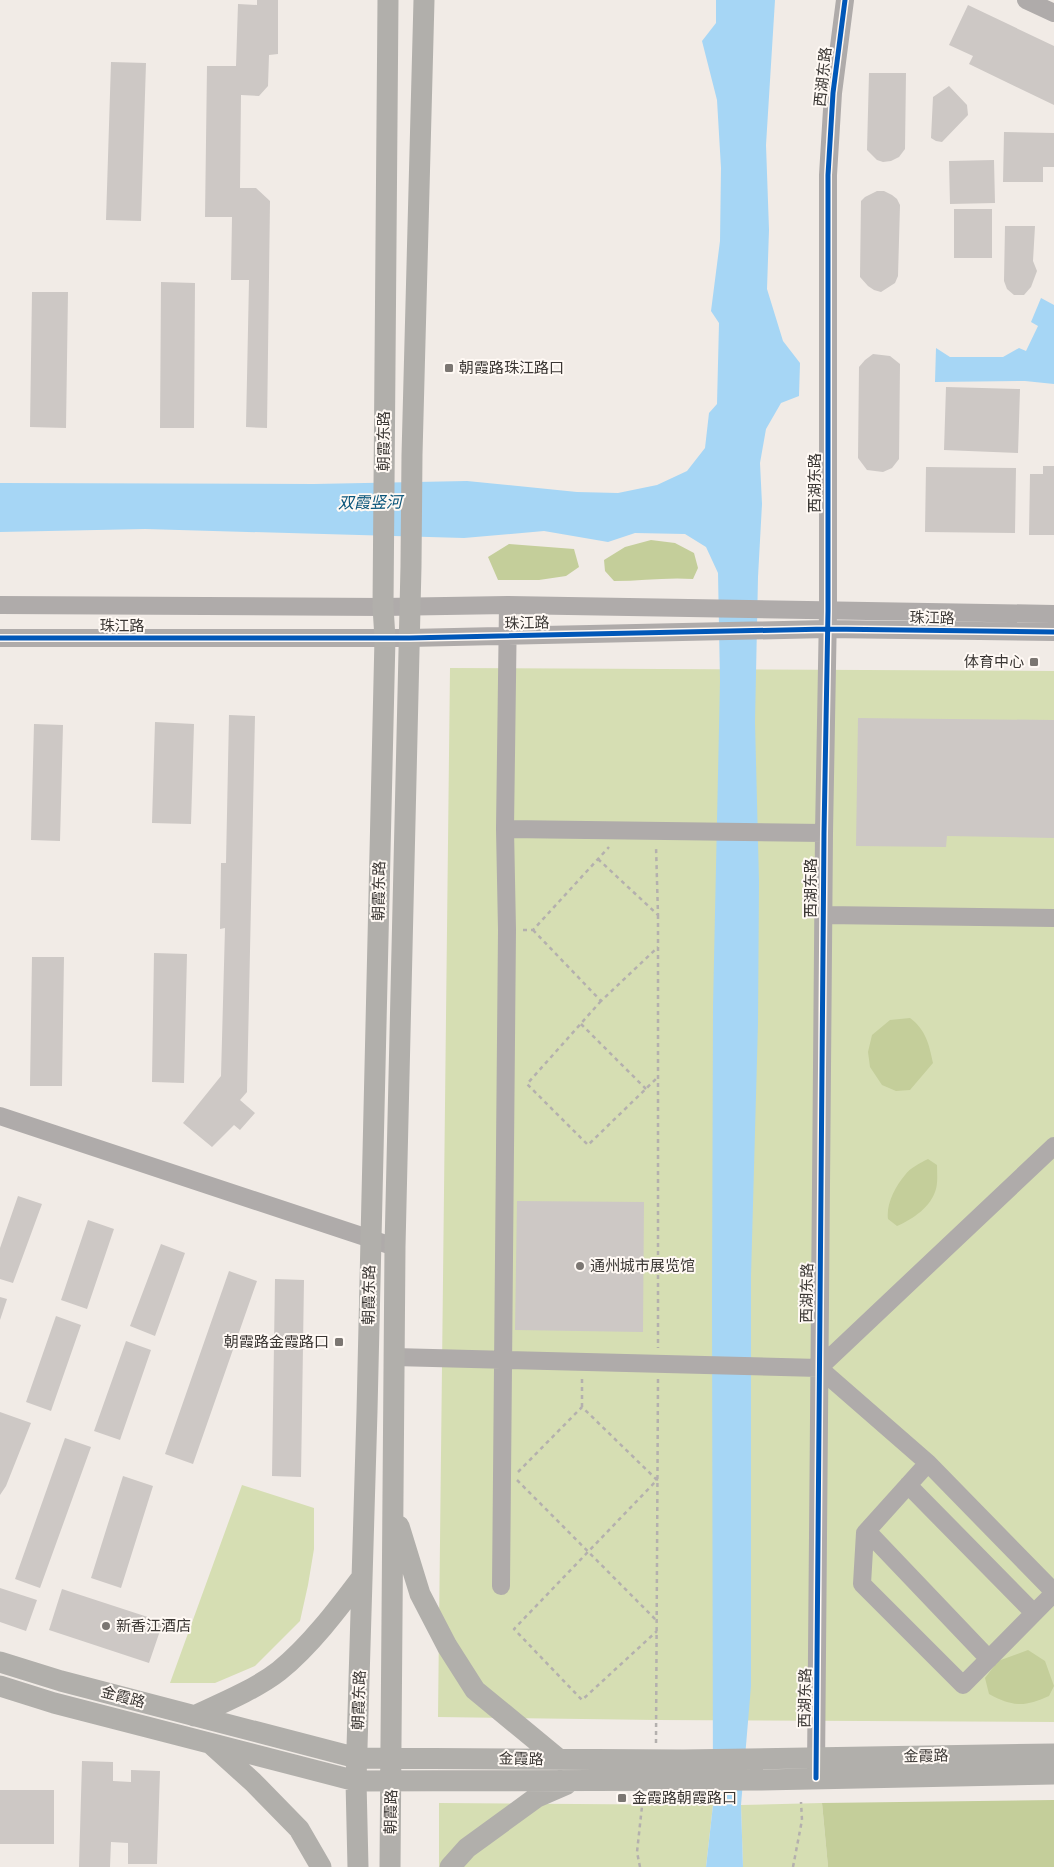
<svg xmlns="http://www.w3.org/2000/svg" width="1054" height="1867" font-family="'DejaVu Sans','Noto Sans SC',sans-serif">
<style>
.green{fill:#d6deb3}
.forest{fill:#c4ce9a}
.water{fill:#a6d6f5}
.building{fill:#cdc8c5}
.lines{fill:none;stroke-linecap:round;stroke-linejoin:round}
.path{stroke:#b4b0ae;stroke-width:2.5;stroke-dasharray:4 4;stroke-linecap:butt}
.minor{stroke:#afabaa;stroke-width:18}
.major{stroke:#b1afab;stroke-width:21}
.cycleway-casing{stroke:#fff9f4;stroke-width:8}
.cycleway{stroke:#0057b8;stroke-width:5}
.poi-dot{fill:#7b7672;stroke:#fff9f4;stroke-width:2}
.labels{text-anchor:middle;stroke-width:4;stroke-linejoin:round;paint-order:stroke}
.street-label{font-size:15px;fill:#3b3734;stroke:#fff9f4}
.poi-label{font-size:15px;fill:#3b3734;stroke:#fff9f4;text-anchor:start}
.water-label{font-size:16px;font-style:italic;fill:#0a557a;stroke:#fff9f4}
</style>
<rect width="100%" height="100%" fill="#f1ebe6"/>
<!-- green -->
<path class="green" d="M450,668l604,3v1051l-397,-2 -219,-3z
M242,1485l72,23v41l-6,36 -8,36 -45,45 -40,17h-45z
M439,1803l274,2 -7,62h-267z
M822,1803l6,64h-85l-2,-62z"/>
<!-- forest -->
<path class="forest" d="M651,540l24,3 19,10 4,15 -5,11c-27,-2 -52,2 -79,2l-9,-10 -1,-11 21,-13z
M509,544l65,5 5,18 -13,9 -27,4h-41l-10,-23z
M910,1018c16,12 19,26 23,45l-23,27 -14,1 -14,-6 -12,-18 -2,-15 4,-17 18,-15z
M928,1159l9,6c0,8 1,16 -1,24 -5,18 -23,30 -39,37l-9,-7c-2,-15 7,-32 17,-44 5,-7 15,-12 23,-16z
M1028,1650l17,11 9,25 -5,10c-24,11 -36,11 -60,-2l-4,-16 13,-17z
M1054,1800v67h-226l-6,-64z"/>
<!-- water -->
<path class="water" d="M716,0h59l-9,145 3,85 -2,59 16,52 17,22 -1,33 -18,7 -15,26 -6,34 2,41 -4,73 -3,145 4,159 -1,142 -7,253v410l-10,119 2,62h-37l7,-62 -1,-503 1,-296 7,-325 -2,-108 -12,-26 -21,-13 -50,-1 -27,9 -64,-11 -80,7 -319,-9 -145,3v-49l314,1 153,-3 110,11 41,1 39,-8 30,-14 18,-23 4,-35 8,-9 2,-81 -8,-12 9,-70 1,-73 -4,-68 -15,-59 14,-18z
M1041,298l13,7v79l-29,-3 -90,1 1,-34 14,9h53l16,-9 7,3 12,-25 -7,-4z"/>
<!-- building -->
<path class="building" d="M257,0h21v54l-9,1 -1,31 -9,10 -18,-1 -1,93h16l14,13 -3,227 -21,-1 3,-147h-18l1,-63h-27l2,-151h29l2,-62 19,1z
M968,5l86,41v59l-85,-41 4,-8 -24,-11z
M111,62l35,1 -5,158 -35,-1z
M869,73h37l-1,76 -6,8 -8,4 -8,1 -6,-2 -10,-10z
M949,86l18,19 1,10 -26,27 -6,-1 -5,-3 2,-41z
M1004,132l50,1v34h-11v15h-40z
M994,160l1,43 -45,1 -1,-43z
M877,191h7l8,4 5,4 3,6 -2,71 -3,7 -14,9 -7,-2 -6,-4 -8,-9 1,-76 4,-4z
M954,209h38v49h-38z
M1005,226h30l-2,35 4,10 -6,16 -7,8h-10l-7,-6 -3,-8z
M161,282l34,1 -1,145h-34z
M32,292h36l-2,136 -36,-1z
M873,354l17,2 10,8 -1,95 -7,9 -9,4 -16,-2 -9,-12 1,-91 6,-7z
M946,387l74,2 -2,64 -74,-3z
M1043,466h11v69h-25l1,-61h13z
M926,467l90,1 -1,65 -90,-1z
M229,715l26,1 -8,376 -7,8 15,13 -15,17 -6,-5 -22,22 -29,-24 38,-47 4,-148 -5,1 1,-66h5z
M858,718l196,2v118l-107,-2 -1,11 -90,-1z
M155,722l39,2 -3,100 -39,-1z
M34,724l29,1 -3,116 -29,-1z
M154,953l33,1 -3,129 -32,-1z
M32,957h32l-2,129h-32z
M18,1196l24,8 -29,79 -13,-4v-31z
M517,1201l127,1 -1,130 -128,-2z
M88,1220l26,9 -27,80 -26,-9z
M161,1244l24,9 -30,83 -25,-10z
M229,1271l28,10 -64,183 -28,-10z
M275,1279l29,1 -3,197 -29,-1z
M0,1297l7,2 -7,21z
M56,1316l25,9 -30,86 -25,-9z
M126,1341l25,9 -31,90 -26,-9z
M0,1412l31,11 -25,63 -6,9z
M65,1438l26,9 -51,141 -25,-9z
M123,1476l30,10 -32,102 -30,-10z
M0,1588l37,12 -11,31 -26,-9z
M62,1589l101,33 -14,41 -100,-33z
M82,1761l31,1v19l18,1v-12l29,1 -3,93h-29v-21l-17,-1 -1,25h-31z
M0,1790h54v54h-54z"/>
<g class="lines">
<!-- path -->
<path class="path" d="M598,859l60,56 -2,-69
M658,915v433
M523,930h10l76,-83
M533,930l68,71 57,-54
M601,1001l-74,83 61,61 70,-68
M581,1024l65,65
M582,1407v-31
M518,1472l64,-65 75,73 -143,149 68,71 75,-69
M517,1480l140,141
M656,1743l2,-364
M640,1867l-3,-15 6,-55
M793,1867l9,-47 -1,-18"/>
<!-- minor -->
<path class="minor" d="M1026,0l28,13
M0,605l383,2 125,-2 546,9
M0,638h409l418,-9 227,3
M505,829l319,4
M824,915l230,3
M0,1116l395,131
M1054,1146l-235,222 109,95 126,129
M394,1357l425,11
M928,1463l-63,70 -3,51 101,101 91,-92
M908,1485l126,128
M867,1531l122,128
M501,1586l6,-656 -2,-101 3,-224
M816,1770l8,-937 4,-222v-436l5,-82 12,-93"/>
<!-- major -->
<path class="major" d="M399,1526l21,68 27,52 28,44 85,70
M0,1662l61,19 296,77 326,2 371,-6
M0,1686l54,17 302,78 406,-1 292,-6
M194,1716c26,-12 62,-27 85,-45 31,-25 59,-62 83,-94
M212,1745l41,37 46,47 22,38
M358,1867l-2,-86 11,-370 18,-773 -2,-31 5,-607
M390,1867l5,-620 16,-681 1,-111 12,-455
M450,1867l17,-19 70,-51 30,-13"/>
<!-- cycleway casing -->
<g class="cycleway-casing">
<path id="cycleway" d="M0,638h409l418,-9 227,3
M816,1778l8,-945 4,-222v-436l5,-82 12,-93"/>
</g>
<!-- cycleway -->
<use href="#cycleway" class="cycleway"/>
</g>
<!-- markers -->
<g class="poi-dot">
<rect x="444" y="363" width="10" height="10" rx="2.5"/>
<rect x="1029" y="657" width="10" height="10" rx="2.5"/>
<circle cx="580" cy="1266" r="5"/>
<rect x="334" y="1337" width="10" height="10" rx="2.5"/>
<circle cx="106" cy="1626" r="5"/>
<rect x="617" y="1793" width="10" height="10" rx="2.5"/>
</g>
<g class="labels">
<!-- street labels -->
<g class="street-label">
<text transform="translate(823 77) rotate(-84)" y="5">西湖东路</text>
<text transform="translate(384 441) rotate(-90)" y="5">朝霞东路</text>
<text transform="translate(815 483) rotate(-90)" y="5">西湖东路</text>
<text transform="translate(932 618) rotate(1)" y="5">珠江路</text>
<text transform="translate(527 623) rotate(-1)" y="5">珠江路</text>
<text x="122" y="631">珠江路</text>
<text transform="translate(811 888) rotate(-90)" y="5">西湖东路</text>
<text transform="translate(379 891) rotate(-89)" y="5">朝霞东路</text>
<text transform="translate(807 1293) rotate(-89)" y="5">西湖东路</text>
<text transform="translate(369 1295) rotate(-89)" y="5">朝霞东路</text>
<text transform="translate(123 1697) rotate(15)" y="5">金霞路</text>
<text transform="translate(805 1698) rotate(-89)" y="5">西湖东路</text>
<text transform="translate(359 1700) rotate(-88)" y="5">朝霞东路</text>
<text transform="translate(926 1756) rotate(-1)" y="5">金霞路</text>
<text transform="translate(521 1759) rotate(1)" y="5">金霞路</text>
<text transform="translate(391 1812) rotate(-89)" y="5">朝霞路</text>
</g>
<!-- poi labels -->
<g class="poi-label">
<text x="459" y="373">朝霞路珠江路口</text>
<text x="1024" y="667" text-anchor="end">体育中心</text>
<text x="590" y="1271">通州城市展览馆</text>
<text x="329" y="1347" text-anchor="end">朝霞路金霞路口</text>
<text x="116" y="1631">新香江酒店</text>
<text x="632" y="1803">金霞路朝霞路口</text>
</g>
<!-- water labels -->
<g class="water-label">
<text transform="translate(370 502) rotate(-1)" y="6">双霞竖河</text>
</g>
</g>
</svg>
